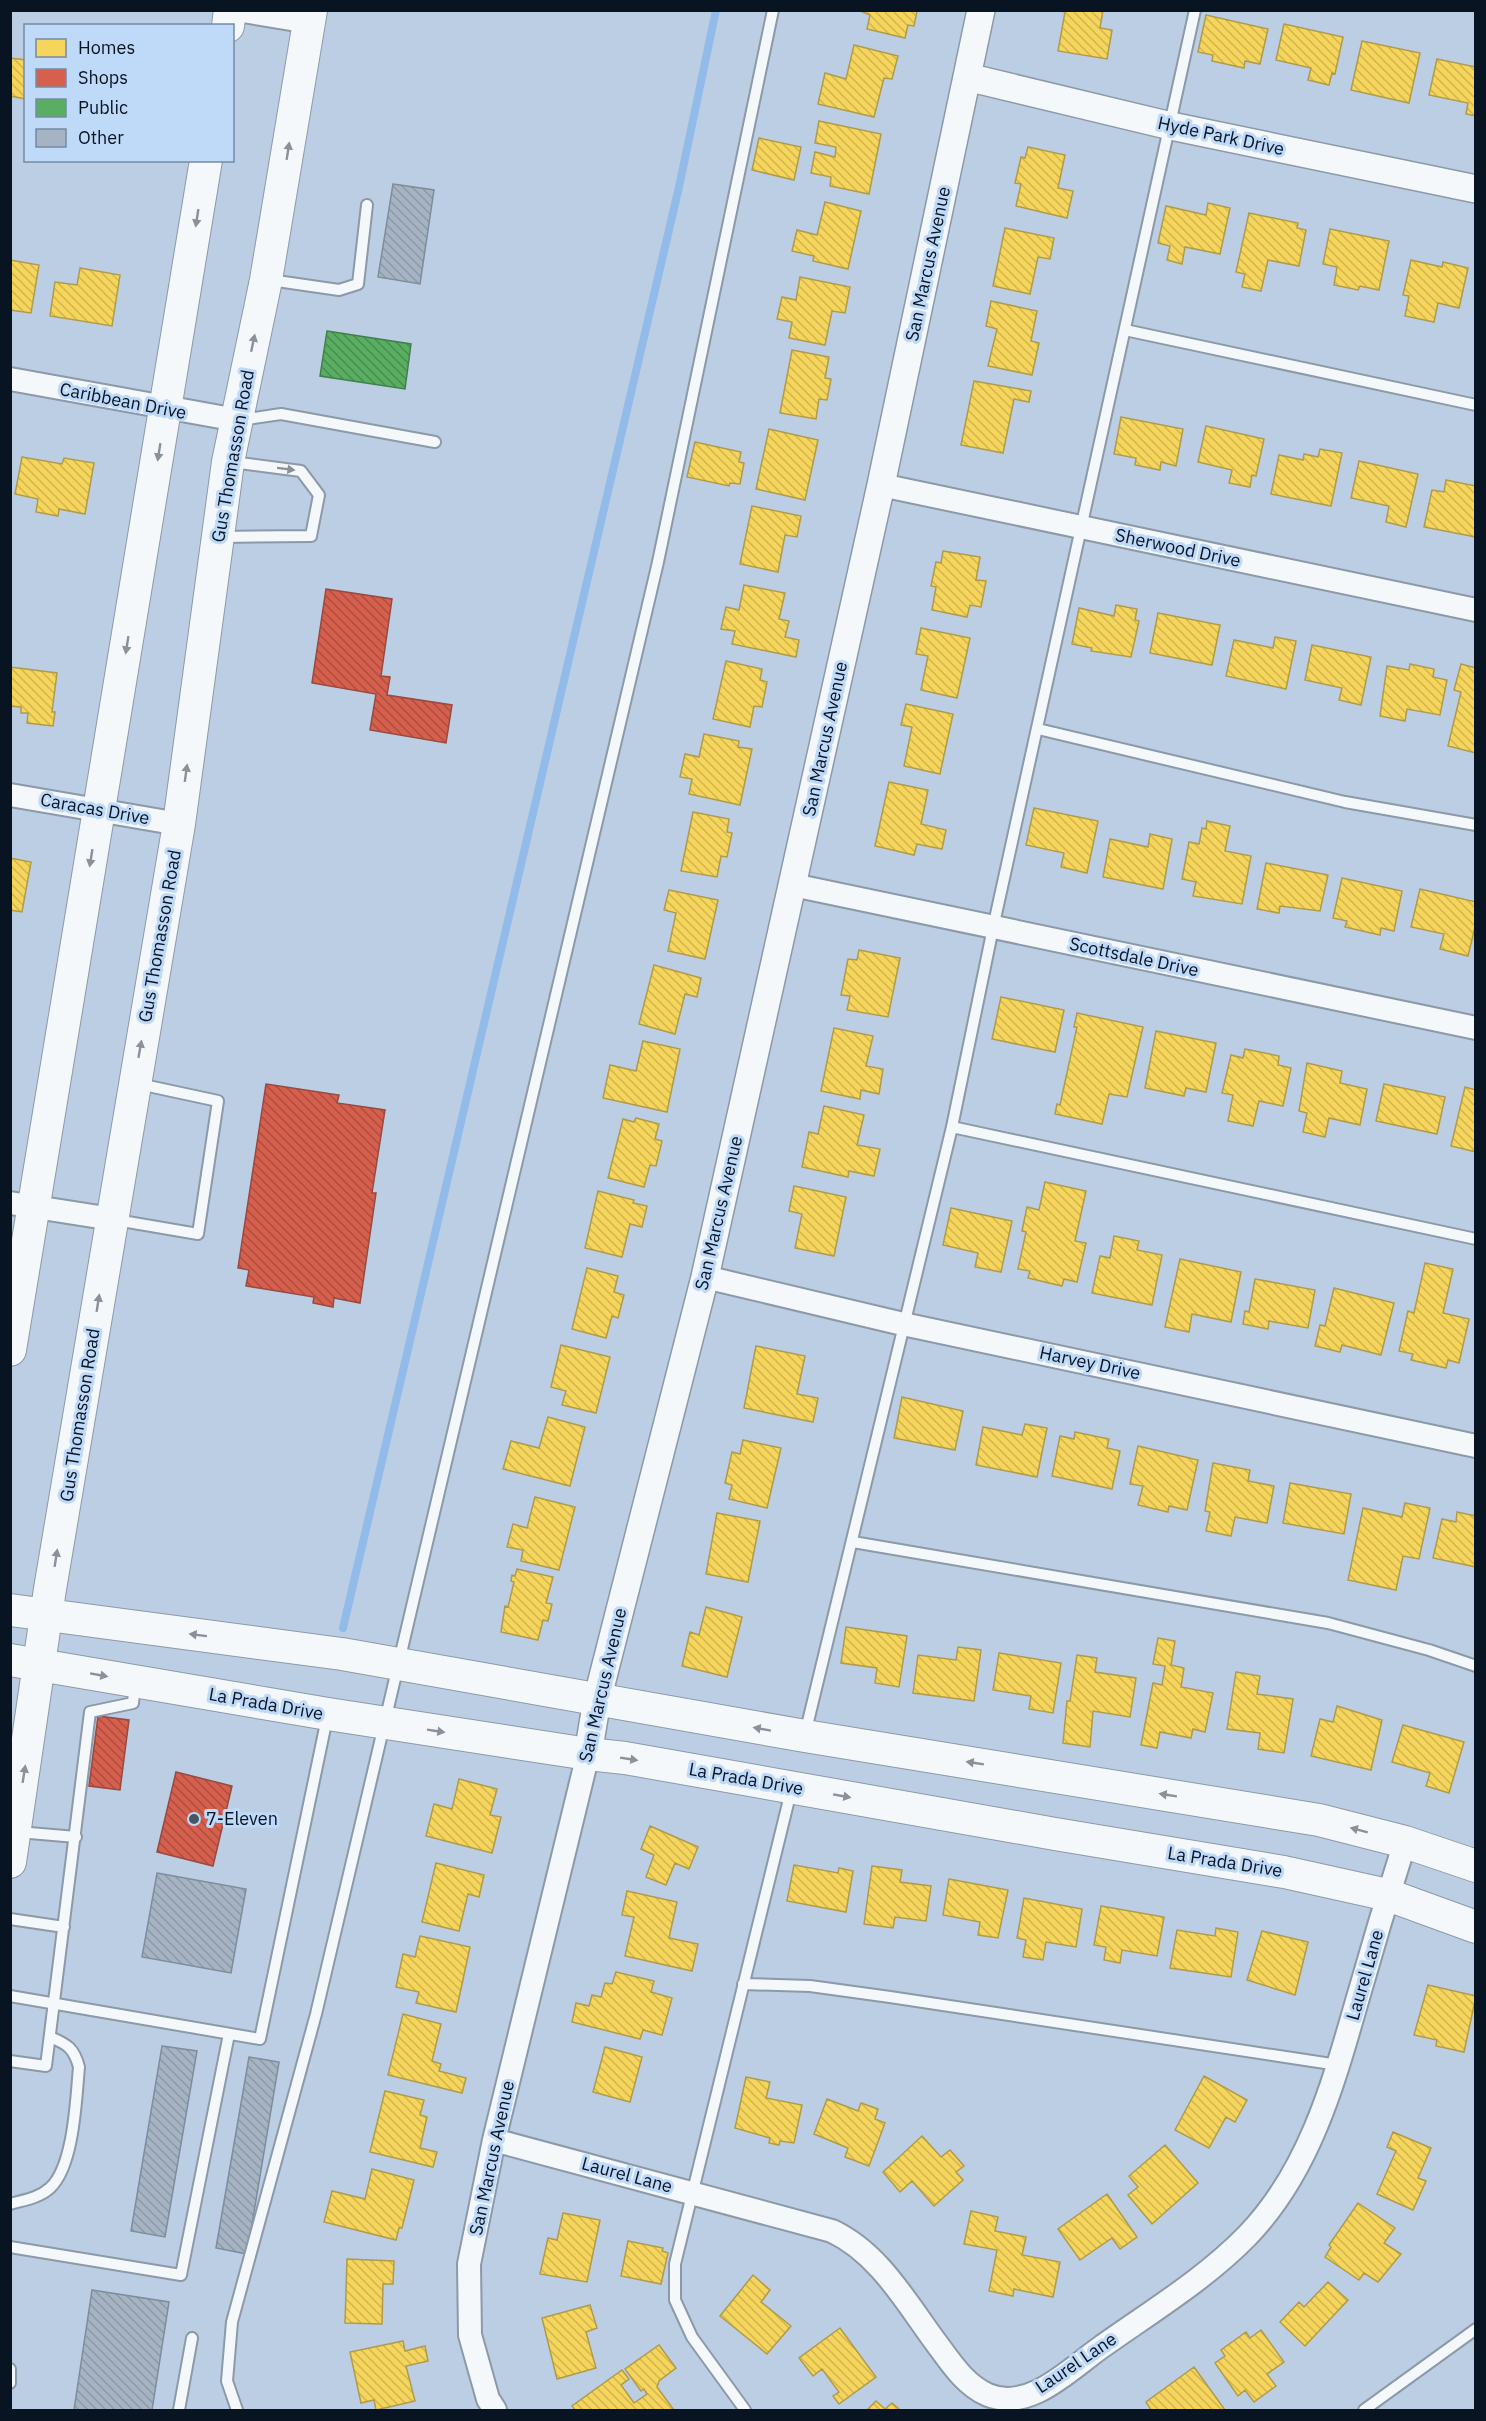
<svg xmlns="http://www.w3.org/2000/svg" width="1486" height="2421" font-family="'IBM Plex Sans',sans-serif">
<style>
.homes{fill:url(#homes-back-hatch);stroke:#af9b4a;stroke-width:1.5}
.shops{fill:url(#shops-back-hatch);stroke:#984940;stroke-width:1.5}
.public{fill:url(#public-back-hatch);stroke:#41804e;stroke-width:1.5}
.lines{fill:none;stroke-linecap:round;stroke-linejoin:round}
.stream{stroke:#93bbe9;stroke-width:8}
.building{fill:url(#building-back-hatch);stroke:#7e8c9c;stroke-width:1.5}
.service-casing{stroke:#8b99a9;stroke-width:14}
.minor-casing{stroke:#8b99a9;stroke-width:26}
.tertiary-casing{stroke:#8b99a9;stroke-width:30}
.secondary-casing{stroke:#8b99a9;stroke-width:34}
.service{stroke:#f5f8fb;stroke-width:10}
.minor{stroke:#f5f8fb;stroke-width:22}
.tertiary{stroke:#f5f8fb;stroke-width:27}
.secondary{stroke:#f5f8fb;stroke-width:32}
.oneway{fill:#8a9199}
.poi-dot{fill:#475565;stroke:#bfd9f8;stroke-width:2}
.labels{text-anchor:middle;stroke-width:6;stroke-linejoin:round;paint-order:stroke}
.street-label{font-size:18px;fill:#081421;stroke:#bfd9f8}
.poi-label{font-size:18px;fill:#081421;stroke:#bfd9f8;text-anchor:start}
</style>
<defs>
<pattern id="homes-back-hatch" width="6" height="6" patternUnits="userSpaceOnUse" patternTransform="scale(1.5)"><rect width="6" height="6" fill="#f6d55c"/><path d="M-1 5l2 2M0 0l6 6M5-1l2 2" fill="none" stroke="#d1b650"/></pattern>
<pattern id="shops-back-hatch" width="6" height="6" patternUnits="userSpaceOnUse" patternTransform="scale(1.5)"><rect width="6" height="6" fill="#d6604d"/><path d="M-1 5l2 2M0 0l6 6M5-1l2 2" fill="none" stroke="#ac4e40"/></pattern>
<pattern id="public-back-hatch" width="6" height="6" patternUnits="userSpaceOnUse" patternTransform="scale(1.5)"><rect width="6" height="6" fill="#5aae61"/><path d="M-1 5l2 2M0 0l6 6M5-1l2 2" fill="none" stroke="#488c50"/></pattern>
<pattern id="building-back-hatch" width="6" height="6" patternUnits="userSpaceOnUse" patternTransform="scale(1.5)"><rect width="6" height="6" fill="#a5b3c3"/><path d="M-1 5l2 2M0 0l6 6M5-1l2 2" fill="none" stroke="#8d99a7"/></pattern>
</defs>
<rect width="100%" height="100%" fill="#bccee3"/>
<!-- homes -->
<path class="homes" d="M858,10h59v1l-3,15 -6,-1 -3,13 -38,-9 3,-14z
M1055,10h48l-3,18 12,2 -5,29 -49,-8 7,-39z
M1206,15l62,14 -8,35 -15,-3 -1,7 -32,-7 1,-6 -15,-3z
M1284,24l59,13 -8,37 -3,-1 -3,12 -21,-5 3,-12 -35,-8z
M1362,41l58,12 -11,50 -58,-13z
M854,45l44,11 -6,23 -8,-1 -10,39 -56,-13 7,-31 21,6z
M10,58l16,2v39l-16,-3z
M1437,59l39,8v49l-10,-2 2,-11 -39,-8z
M819,121l62,13 -12,60 -39,-8 1,-9 -20,-4 4,-21 20,5 1,-10 -21,-4z
M759,138l42,9 -7,33 -42,-10z
M1028,147l37,8 -7,33 15,3 -6,27 -51,-12 5,-22 -6,-1 6,-26 4,1z
M825,202l36,9 -13,58 -35,-8 1,-5 -22,-5 5,-21 20,5z
M1208,203l22,5 -10,46 -35,-7 -3,17 -15,-4 3,-14 -12,-3 8,-37 40,9z
M1249,213l49,10 -1,5 9,2 -7,36 -31,-6 -7,31 -19,-4 3,-13 -9,-2z
M1005,228l49,10 -4,21 -12,-2 -8,37 -37,-8z
M1330,229l59,12 -10,49 -19,-4 -2,4 -24,-5 3,-18 -14,-3z
M10,260l29,5 -8,48 -21,-3z
M1411,260l31,7 1,-5 25,6 -9,40 -21,-5 -4,19 -29,-6 4,-20 -6,-1z
M80,268l40,7 -8,51 -62,-10 5,-34 22,3z
M800,277l50,10 -5,26 -13,-2 -7,34 -36,-7 3,-16 -15,-3 5,-22 14,3z
M991,301l46,10 -6,30 8,2 -7,32 -44,-9 9,-37 -11,-3z
M792,350l37,7 -4,21 6,1 -4,21 -8,-1 -3,20 -36,-6z
M974,381l57,10 -2,11 -15,-3 -11,54 -42,-8z
M1121,417l62,12 -7,37 -15,-4 -1,8 -25,-5 1,-7 -22,-4z
M1206,426l58,13 -8,37 -4,-1 -2,12 -21,-4 3,-13 -34,-8z
M769,429l49,11 -13,60 -49,-11z
M695,442l46,10 -2,10 5,1 -4,21 -10,-1 -1,3 -42,-9z
M1320,449l22,4 -11,53 -60,-12 8,-39 24,5 1,-6 14,3z
M22,457l40,7 2,-6 30,5 -9,51 -26,-5 -1,7 -22,-4 2,-13 -23,-5z
M1359,461l59,13 -12,53 -20,-5 3,-16 -38,-8z
M1446,480l30,6v51l-52,-10 8,-37 12,2z
M752,506l49,10 -4,21 -12,-2 -7,37 -38,-8z
M943,551l37,6 -4,23 10,1 -5,26 -11,-2 -3,12 -35,-7 4,-23 -5,-1 5,-24 5,1z
M744,585l41,8 -6,26 10,2 -4,16 14,3 -3,17 -64,-13 3,-13 -14,-2 5,-22 13,3z
M1116,605l21,4 -2,11 4,1 -8,36 -40,-6 1,-3 -20,-4 7,-36 35,8z
M1158,613l62,12 -8,40 -62,-12z
M921,628l49,10 -13,60 -36,-8 7,-34 -12,-2z
M1275,637l21,4 -10,48 -60,-13 8,-36 39,8z
M1312,645l59,12 -10,48 -22,-5 3,-12 -37,-8z
M726,661l36,8 -2,11 7,2 -5,25 -8,-1 -4,21 -37,-8z
M1410,664l24,5 -1,8 14,3 -7,35 -33,-6 -2,12 -25,-5 7,-50 22,4z
M1461,664l15,4v85l-28,-7 13,-54 -7,-2z
M10,667l47,6 -5,39h3l-2,14 -26,-3 1,-10h-7v-6l-11,-1z
M906,704l47,10 -13,60 -36,-8 8,-39 -11,-2z
M704,734l35,7 -1,6 14,2 -12,56 -51,-11 3,-15 -12,-2 5,-23 14,3z
M889,782l39,8 -7,34 25,6 -4,19 -25,-5 -3,11 -39,-9z
M1034,808l64,13 -11,52 -26,-6 3,-14 -38,-8z
M693,812l36,7 -2,13 5,1 -5,24 -6,-1 -4,21 -36,-6z
M1207,821l23,5 -5,25 26,5 -9,48 -49,-8 3,-14 -14,-3 7,-37 10,2 3,-16 4,1z
M1150,834l22,5 -9,50 -60,-12 7,-38 38,8z
M10,858l21,4 -9,50 -12,-2z
M1266,863l62,12 -8,36 -40,-5 -1,7 -22,-4z
M1342,878l60,13 -8,40 -13,-3 -1,7 -35,-8 2,-6 -14,-3z
M1420,889l56,13v21l-8,33 -28,-7 4,-15 -33,-7z
M669,890l49,10 -13,59 -37,-8 8,-38 -12,-3z
M859,950l41,8 -12,59 -41,-7 3,-14 -9,-1 7,-36 9,1z
M654,965l47,13 -4,19 -12,-3 -10,40 -36,-10z
M1001,997l63,13 -9,42 -63,-13z
M1077,1013l66,14 -16,70 -18,-3 -7,30 -47,-10 2,-10 3,1 17,-78h-3z
M834,1028l39,8 -7,30 17,3 -4,25 -18,-4 -1,9 -39,-8z
M1156,1031l60,12 -10,49 -20,-4 -2,8 -39,-8z
M643,1041l37,8 -13,63 -64,-14 7,-33 26,6z
M1245,1049l34,7 -1,9 13,3 -8,38 -24,-5 -6,25 -25,-5 5,-26 -11,-2 9,-38 12,3z
M1307,1063l35,8 -2,12 27,6 -7,36 -31,-7 -4,19 -22,-5 4,-19 -8,-2z
M1384,1084l61,13 -8,37 -61,-13z
M1465,1087l11,3v62l-25,-6z
M824,1106l40,9 -7,30 23,4 -6,27 -25,-5 -1,6 -46,-10 7,-35 9,2z
M636,1118l23,6 -4,15 7,2 -6,25 -6,-1 -6,22 -36,-9 15,-59 11,3z
M1045,1182l41,9 -11,50 11,2 -9,39 -13,-3 -2,7 -34,-8 2,-7 -12,-2 8,-37 -4,-1 5,-24 12,3z
M794,1186l52,11 -12,59 -39,-8 7,-34 -13,-3z
M598,1191l36,9 -1,3 14,3 -5,21 -12,-3 -8,33 -37,-9z
M951,1208l61,13 -11,51 -26,-5 3,-14 -35,-8z
M1114,1236l25,5 -2,9 25,5 -10,50 -60,-12 8,-37 10,2z
M1180,1259l61,13 -10,50 -39,-8 -3,18 -24,-5z
M1425,1263l28,6 -10,44 26,6 -10,44 -11,-3 -2,8 -35,-8 2,-6 -14,-3 9,-40 6,2z
M587,1268l31,8 -4,16 10,3 -6,23 -6,-2 -6,22 -34,-9z
M1255,1279l60,11 -7,38 -39,-7 -1,8 -25,-5 2,-13 4,1z
M1334,1288l60,15 -13,52 -39,-10 -2,7 -25,-6 5,-21 5,1z
M561,1345l49,12 -14,56 -34,-8 4,-14 -15,-4z
M756,1346l49,10 -8,38 21,4 -5,24 -69,-14z
M902,1397l61,14 -8,39 -61,-12z
M548,1417l37,10 -15,59 -67,-17 8,-28 28,7z
M1025,1424l22,4 -10,49 -61,-12 7,-38 39,8z
M1075,1432l34,7 -2,9 13,3 -8,38 -60,-13 8,-40 14,3z
M743,1440l38,8 -14,60 -38,-9 3,-14 -7,-2 7,-31 8,2z
M1138,1446l60,14 -11,50 -18,-4 -1,6 -30,-7 5,-19 -13,-2z
M1213,1463l37,7 -2,11 26,5 -7,37 -32,-6 -4,19 -25,-5 4,-19 -5,-1z
M1290,1483l61,11 -7,40 -61,-11z
M535,1497l40,10 -16,63 -38,-9 2,-11 -16,-3 6,-23 14,4z
M1405,1503l25,5 -11,51 -16,-3 -7,34 -48,-10 15,-72 39,9z
M1457,1512l19,4v51l-43,-9 9,-39 14,3z
M717,1513l43,8 -12,61 -42,-8z
M517,1569l36,8 -7,26 6,1 -4,17 -5,-1 -5,20 -37,-8 4,-26 3,1 6,-25 -3,-1 1,-6 3,1z
M706,1607l36,10 -15,60 -45,-11 8,-34 9,3z
M846,1627l61,9 -8,51 -24,-4 2,-15 -36,-5z
M1158,1638l17,3 -4,24 13,3 -3,19 32,6 -8,39 -12,-3 -2,9 -31,-6 -3,16 -16,-3 12,-62 9,2 3,-19 -12,-2z
M958,1647l23,3 -7,51 -61,-8 5,-38 38,5z
M999,1653l62,10 -8,50 -24,-4 2,-13 -38,-6z
M1077,1655l20,3 -2,14 41,6 -6,39 -37,-6 -3,36 -27,-4 4,-42h3z
M1236,1672l24,4 -3,18 36,5 -9,54 -26,-4 2,-16 -33,-4z
M1337,1706l45,14 -11,50 -60,-14 9,-37 13,3z
M1403,1725l61,17 -15,51 -23,-7 4,-13 -38,-11z
M459,1779l38,10 -7,26 11,2 -9,36 -66,-17 8,-32 18,5z
M650,1826l48,21 -9,22 -14,-6 -9,22 -20,-8 8,-22 -13,-6z
M436,1863l48,12 -5,22 -11,-3 -9,37 -37,-9z
M794,1865l44,8 1,-5 14,3 -7,41 -59,-11z
M872,1866l30,4 -2,12 31,4 -5,35 -31,-4 -2,11 -29,-4z
M949,1879l59,11 -10,48 -20,-3 2,-13 -37,-7z
M627,1891l50,11 -8,36 29,6 -6,27 -67,-15 9,-39 -12,-2z
M1024,1898l58,11 -6,38 -30,-5 -3,18 -20,-3 3,-17 -9,-2z
M1101,1906l63,11 -7,39 -35,-6 -2,13 -16,-3 2,-13 -12,-2z
M1216,1928l22,4 -7,45 -61,-9 7,-38 38,6z
M1262,1931l46,11 -13,53 -48,-15z
M420,1936l50,11 -14,65 -40,-9 3,-11 -23,-5 7,-33 12,3z
M616,1972l38,9 -3,11 21,6 -10,37 -19,-5 -3,9 -68,-17 4,-19 13,3 3,-11 9,2 4,-14 7,1z
M1428,1985l48,11 -12,56 -28,-6 1,-6 -23,-5z
M403,2014l38,10 -9,37 9,3 -2,7 27,7 -4,15 -74,-18z
M605,2047l37,10 -12,45 -37,-10z
M1204,2076l43,24 -12,22 -9,-5 -17,31 -34,-18z
M746,2077l24,5 -4,16 36,7 -8,38 -14,-2 -1,4 -10,-2 1,-5 -35,-10z
M385,2091l39,9 -4,15 7,2 -7,31 17,4 -4,15 -63,-15z
M827,2099l31,12 3,-8 17,6 -3,10 10,4 -16,43 -24,-9 3,-9 -34,-14z
M1393,2132l38,16 -13,30 8,3 -13,29 -36,-16 19,-43 -9,-4z
M922,2136l19,21 9,-7 14,16 -8,6 7,8 -29,26 -22,-25 -12,11 -17,-20z
M1165,2145l33,38 -46,41 -24,-29 10,-8 -9,-11z
M372,2169l42,11 -12,48h-3l-3,12 -72,-18 8,-31 33,8z
M1107,2194l30,43 -17,12 -8,-11 -32,22 -22,-31z
M1358,2203l37,25 -11,15 17,11 -23,28 -14,-9 -5,7 -34,-23 6,-10 -2,-2z
M971,2211l27,6 -3,14 31,6 -4,18 38,7 -7,35 -39,-8 -1,7 -24,-5 8,-41 -33,-6z
M563,2213l37,7 -13,62 -47,-8 8,-36 9,2z
M628,2241l35,7 -1,3 6,2 -7,31 -40,-8z
M347,2259l47,2 -1,23h-10l-1,40 -37,-1z
M753,2275l17,15 -9,12 30,24 -24,28 -47,-38z
M1328,2282l20,18 -43,46 -25,-24 19,-20 5,5z
M590,2305l7,23 -11,4 10,36 -39,11 -15,-61z
M840,2328l36,49 -37,27 -6,-8 6,-4 -17,-23 -9,7 -14,-18z
M1261,2330l23,32 -17,12 9,12 -22,16 -9,-12 -7,6 -23,-33 10,-7 -4,-6 25,-18 4,6z
M403,2341l2,10 20,-5 3,15 -22,5 9,35 -39,9 -2,-10 -13,3 -11,-51z
M659,2345l17,23 -17,13 -2,6 17,23h-99l-3,-4 50,-36 7,9 -8,6 13,18 13,-9 -3,-5 -3,2 -16,-22z
M1194,2367l31,43h-74l-5,-8z
M876,2401l9,8 7,-6 8,7h-33z"/>
<!-- shops -->
<path class="shops" d="M326,589l66,10 -11,77 9,1 -3,18 65,10 -6,38 -76,-13 6,-36 -64,-11z
M266,1084l73,11 -2,8 48,7 -13,83h4l-16,110 -26,-5 -1,9 -20,-4 1,-6 -68,-11 3,-16 -11,-2z
M98,1716l31,4 -9,70 -31,-4z
M176,1772l56,14 -19,80 -56,-14z"/>
<!-- public -->
<path class="public" d="M327,331l84,13 -6,45 -85,-13z"/>
<g class="lines">
<!-- stream -->
<path class="stream" d="M343,1628l336,-1441 37,-177"/>
</g>
<!-- building -->
<path class="building" d="M393,184l41,6 -14,94 -42,-7z
M157,1873l89,16 -15,84 -89,-16z
M162,2046l35,5 -32,186 -34,-6z
M249,2057l30,5 -32,192 -31,-6z
M92,2290l77,12 -17,108h-78z"/>
<g class="lines">
<!-- service casing -->
<g class="service-casing">
<path id="service" d="M270,280l69,10 19,-6 9,-79
M1125,330l351,75
M240,420l41,-6 154,28
M219,537l92,-1 8,-41 -18,-24 -69,-9
M1038,729l307,73 131,23
M952,1127l524,112
M116,1220l82,14 20,-133 -79,-17
M853,1542l475,81 101,27 47,16
M805,1734l147,-607 41,-199 202,-918
M18,1832l58,5
M10,1919l54,8
M743,1984l67,2 80,11 448,68
M10,1996l250,43 67,-321
M10,2061l36,5 44,-354 43,-9 2,-19
M10,2204c14,-4 29,-6 40,-16 24,-22 26,-89 29,-121 -5,-19 -12,-23 -29,-30
M10,2247l171,28 48,-241
M10,2369v14
M179,2410l13,-72
M237,2410l-10,-29 5,-59 84,-308 342,-1452 115,-552
M745,2410l-53,-73 -17,-37v-36l116,-473
M1364,2410l112,-81"/>
</g>
<!-- minor casing -->
<g class="minor-casing">
<path id="minor" d="M237,10l72,12
M10,379l227,41
M881,485l595,125
M10,795l169,29
M793,885l683,143
M10,1203l102,16
M705,1277l198,47 573,122
M494,2140l338,91c49,23 76,75 108,117 13,18 27,38 48,47 41,17 81,-25 112,-47 49,-35 104,-68 147,-112 62,-64 86,-151 110,-235 15,-53 31,-106 48,-159
M495,2410l-7,-11 -18,-64 -1,-71 25,-124 94,-386"/>
</g>
<!-- tertiary casing -->
<g class="tertiary-casing">
<path id="tertiary" d="M967,77l204,49 305,63
M588,1754l9,-54 108,-423 176,-792 100,-475"/>
</g>
<!-- secondary casing -->
<g class="secondary-casing">
<path id="secondary" d="M228,26l2,-16
M10,1350l196,-1190
M10,1610l332,44 463,82 514,84 86,22 71,24
M10,1660l318,54 260,40 37,4 430,76 229,38 104,23 88,32
M10,1862l40,-273 129,-765 49,-362 38,-182 45,-270"/>
</g>
<!-- service -->
<use href="#service" class="service"/>
<!-- minor -->
<use href="#minor" class="minor"/>
<!-- tertiary -->
<use href="#tertiary" class="tertiary"/>
<!-- secondary -->
<use href="#secondary" class="secondary"/>
</g>
<!-- one-way arrows -->
<defs><path id="oneway-solid" d="M-6-.8H1V-3.2L6.5 0L1 3.2V.8H-6Z" transform="scale(1.5)"/></defs>
<g class="oneway">
<use href="#oneway-solid" transform="translate(288 151) rotate(-81)"/>
<use href="#oneway-solid" transform="translate(197 218) rotate(99)"/>
<use href="#oneway-solid" transform="translate(253 343) rotate(-78)"/>
<use href="#oneway-solid" transform="translate(159 452) rotate(99)"/>
<use href="#oneway-solid" transform="translate(286 469) rotate(7)"/>
<use href="#oneway-solid" transform="translate(127 645) rotate(99)"/>
<use href="#oneway-solid" transform="translate(186 773) rotate(-82)"/>
<use href="#oneway-solid" transform="translate(91 858) rotate(99)"/>
<use href="#oneway-solid" transform="translate(140 1049) rotate(-80)"/>
<use href="#oneway-solid" transform="translate(98 1303) rotate(-81)"/>
<use href="#oneway-solid" transform="translate(56 1558) rotate(-81)"/>
<use href="#oneway-solid" transform="translate(198 1635) rotate(-173)"/>
<use href="#oneway-solid" transform="translate(99 1675) rotate(10)"/>
<use href="#oneway-solid" transform="translate(762 1729) rotate(-170)"/>
<use href="#oneway-solid" transform="translate(436 1731) rotate(9)"/>
<use href="#oneway-solid" transform="translate(629 1759) rotate(9)"/>
<use href="#oneway-solid" transform="translate(975 1763) rotate(-171)"/>
<use href="#oneway-solid" transform="translate(24 1774) rotate(-81)"/>
<use href="#oneway-solid" transform="translate(1168 1795) rotate(-171)"/>
<use href="#oneway-solid" transform="translate(842 1796) rotate(10)"/>
<use href="#oneway-solid" transform="translate(1359 1830) rotate(-165)"/>
</g>
<!-- markers -->
<circle class="poi-dot" cx="194" cy="1819" r="6"/>
<g class="labels">
<!-- street labels -->
<g class="street-label">
<text transform="translate(1221 136) rotate(12)" y="6">Hyde Park Drive</text>
<text transform="translate(928 264) rotate(-78)" y="6">San Marcus Avenue</text>
<text transform="translate(123 401) rotate(11)" y="6">Caribbean Drive</text>
<text transform="translate(233 456) rotate(-80)" y="6">Gus Thomasson Road</text>
<text transform="translate(1178 548) rotate(12)" y="6">Sherwood Drive</text>
<text transform="translate(825 739) rotate(-78)" y="6">San Marcus Avenue</text>
<text transform="translate(95 809) rotate(10)" y="6">Caracas Drive</text>
<text transform="translate(160 936) rotate(-80)" y="6">Gus Thomasson Road</text>
<text transform="translate(1134 957) rotate(12)" y="6">Scottsdale Drive</text>
<text transform="translate(719 1213) rotate(-77)" y="6">San Marcus Avenue</text>
<text transform="translate(1090 1363) rotate(12)" y="6">Harvey Drive</text>
<text transform="translate(80 1415) rotate(-81)" y="6">Gus Thomasson Road</text>
<text transform="translate(603 1685) rotate(-77)" y="6">San Marcus Avenue</text>
<text transform="translate(266 1704) rotate(10)" y="6">La Prada Drive</text>
<text transform="translate(746 1779) rotate(10)" y="6">La Prada Drive</text>
<text transform="translate(1225 1862) rotate(9)" y="6">La Prada Drive</text>
<text transform="translate(1365 1975) rotate(-74)" y="6">Laurel Lane</text>
<text transform="translate(492 2158) rotate(-78)" y="6">San Marcus Avenue</text>
<text transform="translate(627 2175) rotate(15)" y="6">Laurel Lane</text>
<text transform="translate(1076 2363) rotate(-34)" y="6">Laurel Lane</text>
</g>
<!-- poi labels -->
<g class="poi-label">
<text x="206" y="1825">7-Eleven</text>
</g>
</g>
<!-- border -->
<rect width="1486" height="2421" fill="none" stroke="#081421" stroke-width="24"/>
<!-- legend -->
<rect x="24" y="24" width="210" height="138" fill="#bfd9f8" stroke="#768aa2" stroke-width="1.5"/>
<rect x="36" y="39" width="30" height="18" fill="#f6d55c" stroke="#768aa2" stroke-width="1.5"/>
<text x="78" y="54" font-size="18" fill="#081421">Homes</text>
<rect x="36" y="69" width="30" height="18" fill="#d6604d" stroke="#768aa2" stroke-width="1.5"/>
<text x="78" y="84" font-size="18" fill="#081421">Shops</text>
<rect x="36" y="99" width="30" height="18" fill="#5aae61" stroke="#768aa2" stroke-width="1.5"/>
<text x="78" y="114" font-size="18" fill="#081421">Public</text>
<rect x="36" y="129" width="30" height="18" fill="#a5b3c3" stroke="#768aa2" stroke-width="1.5"/>
<text x="78" y="144" font-size="18" fill="#081421">Other</text>
</svg>
